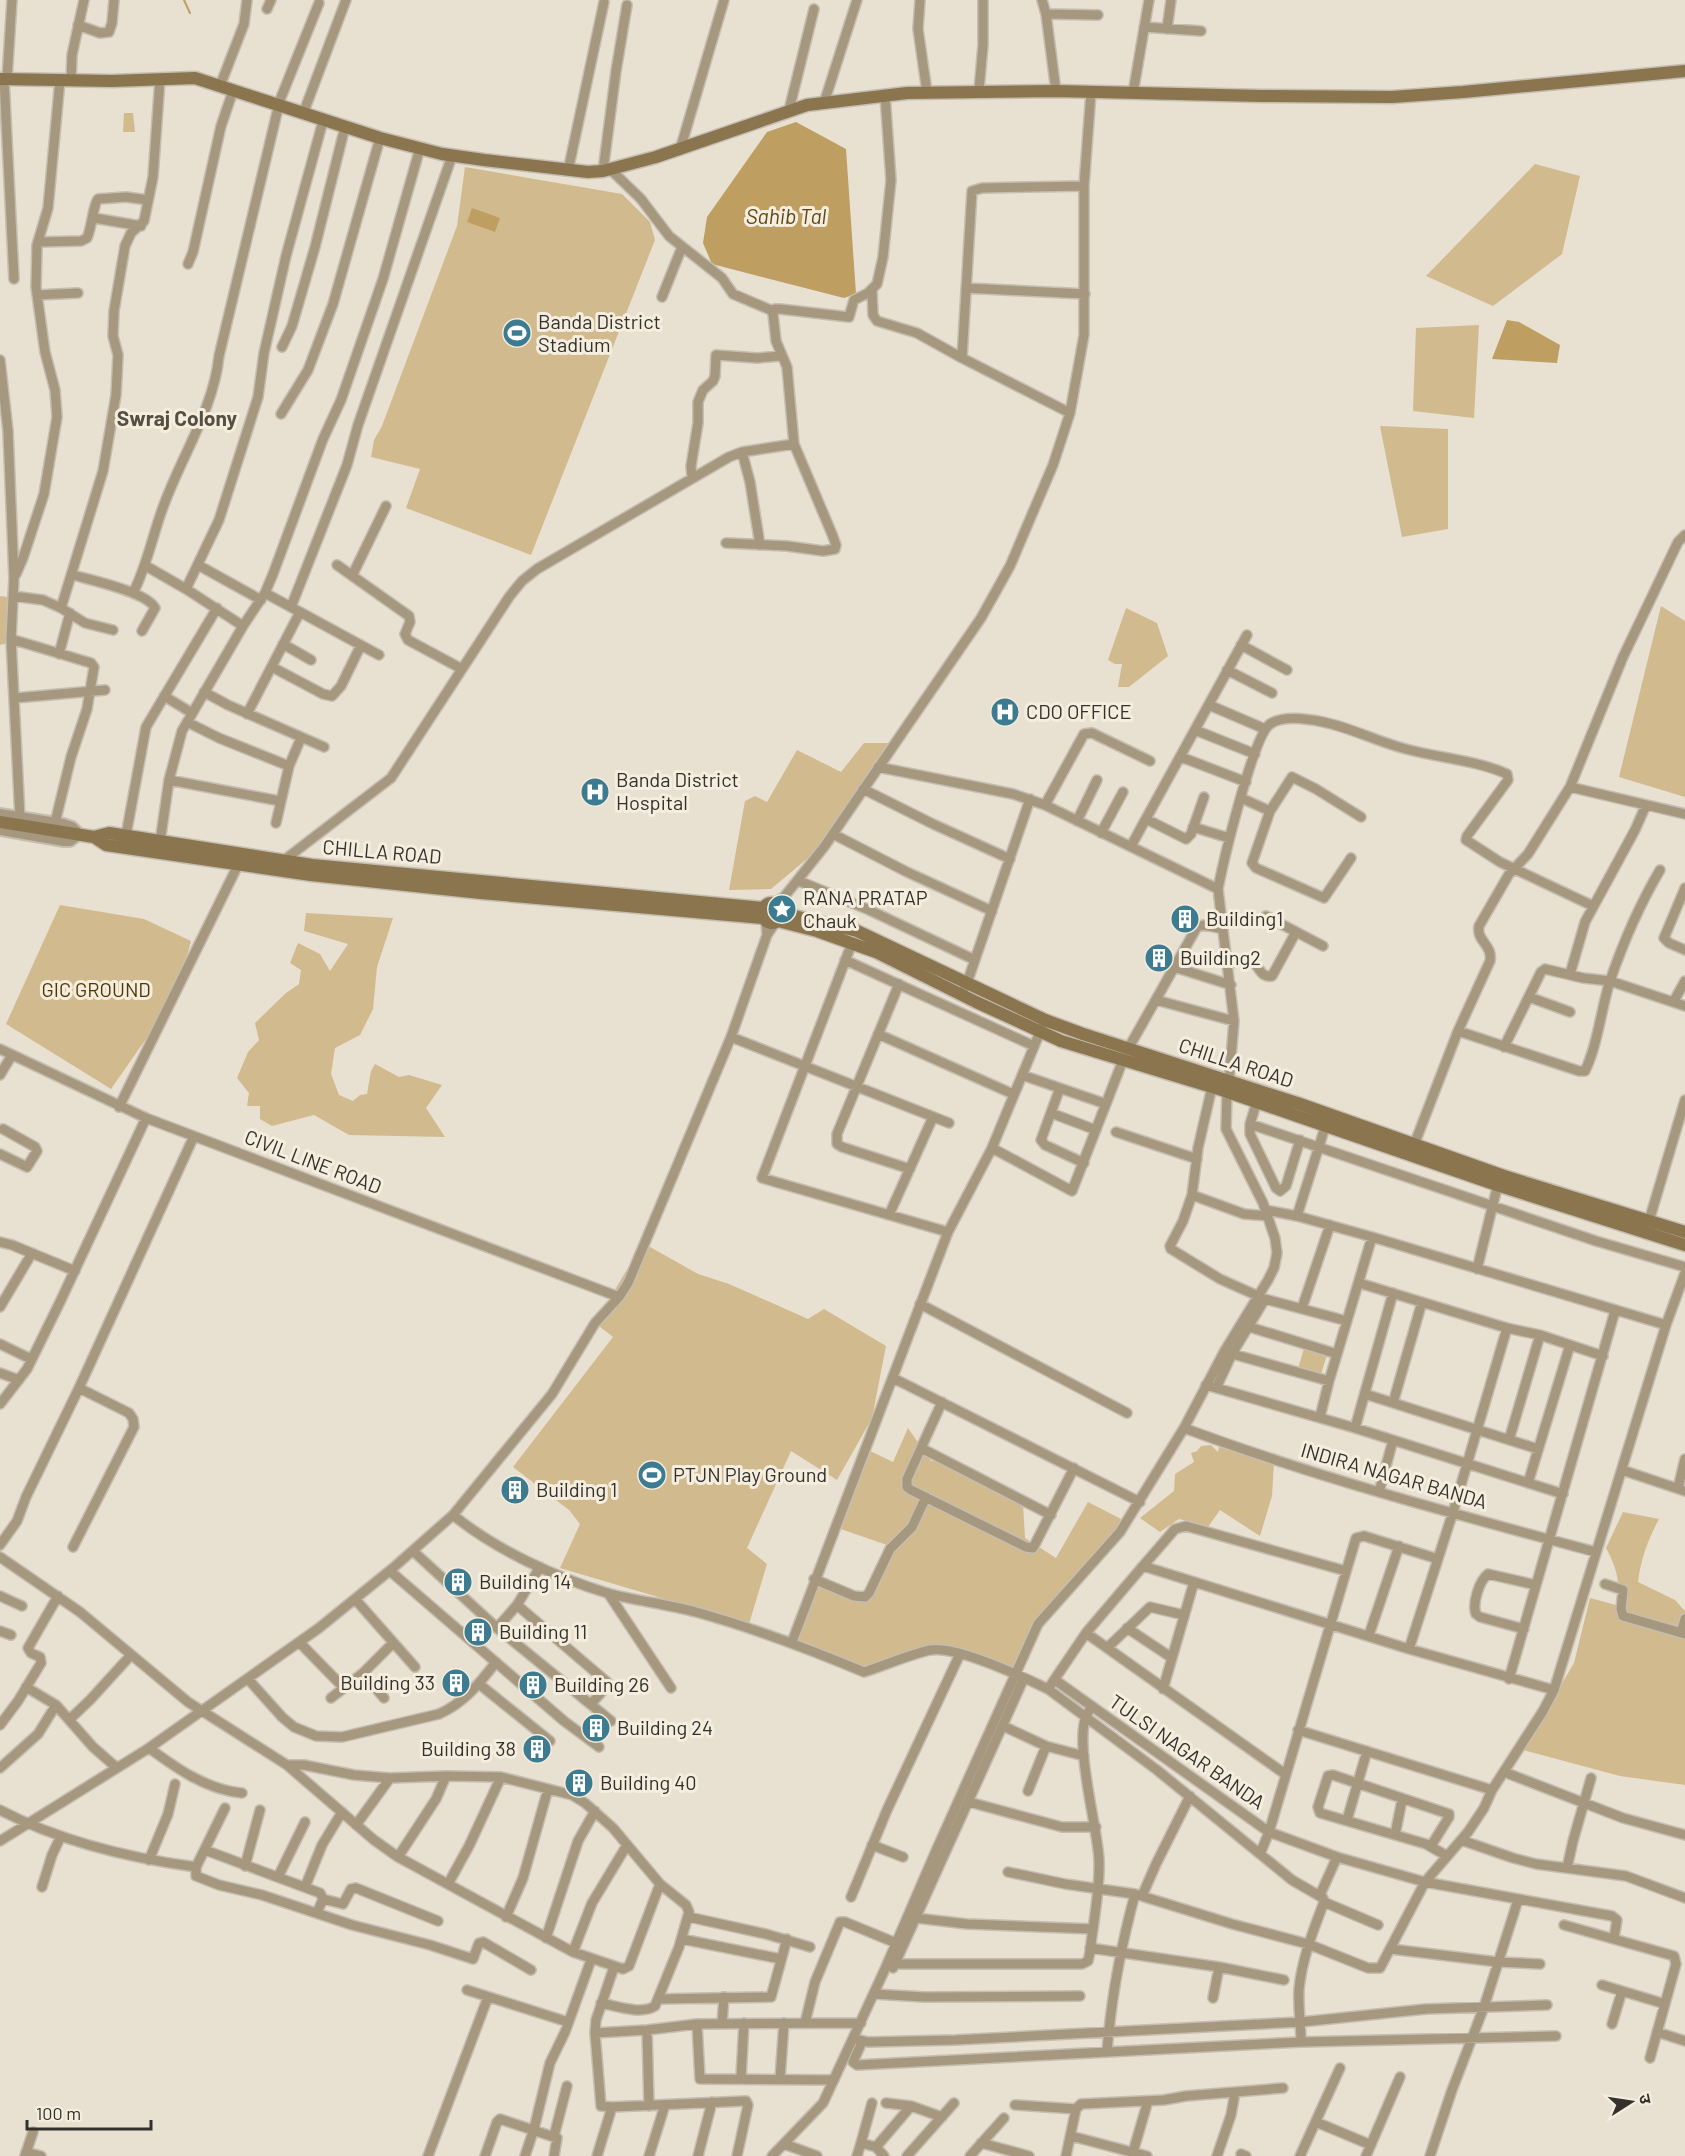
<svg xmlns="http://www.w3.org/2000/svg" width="1685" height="2156" font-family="Barlow,'Noto Sans Devanagari',sans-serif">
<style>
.green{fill:#d2ba8f}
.water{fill:#be9e61}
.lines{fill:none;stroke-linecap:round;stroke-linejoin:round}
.stream{stroke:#be9e61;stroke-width:2}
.minor-casing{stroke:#c4bdb0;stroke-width:12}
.tertiary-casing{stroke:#c4bdb0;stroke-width:14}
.secondary-casing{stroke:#c4bdb0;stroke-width:15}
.minor{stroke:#a6987f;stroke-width:9}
.tertiary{stroke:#a6987f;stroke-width:10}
.secondary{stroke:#8a754f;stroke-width:12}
.labels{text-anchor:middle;stroke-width:6;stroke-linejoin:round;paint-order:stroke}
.poi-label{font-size:20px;fill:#34302b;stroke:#f5edde;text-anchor:start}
.street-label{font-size:20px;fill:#34302b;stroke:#f5edde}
.park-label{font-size:20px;fill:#4d3702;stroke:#f5edde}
.water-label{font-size:21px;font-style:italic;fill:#5d4616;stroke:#f5edde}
.neighbourhood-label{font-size:21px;font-weight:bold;fill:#554e42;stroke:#f5edde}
</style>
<rect width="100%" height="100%" fill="#e8e0d1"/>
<!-- green -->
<path class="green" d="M124,113h9l2,19h-12z
M1535,164l45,12 -18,78 -69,52 -67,-30z
M465,167l157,27 28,28 5,18 -124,315 -125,-47 14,-39 -49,-12 3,-17 8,-14 75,-200z
M1479,325l-5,93 -61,-7 3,-83z
M1380,426l68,3v100l-46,8z
M0,596l8,1v46l-8,2z
M1661,606l24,15v176l-66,-20z
M1126,608l31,15 11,33 -39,31h-11l4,-23h-7l-7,-4z
M864,743h25l-69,109 -6,1 -43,36 -42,1 16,-89 10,-5 12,6 30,-52 44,22z
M60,905l84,14 47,22 -4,15 -32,70 -44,63 -105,-65z
M306,913l87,5 -16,49 -4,42 -13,26 -25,13 -4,26 8,21 14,6 7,-6 7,-1 4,-23 4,-7 24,13 10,-2 33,10 -16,23 19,29 -96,-2 -35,-20 -42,11 -12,-7v-13h-13l2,-13 -12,-15 11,-26 11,-12 -4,-17 31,-30 13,-9 2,-14 -11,-7 8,-20 22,11 10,17 18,-27 -44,-13z
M643,1243l55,31 31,10 79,35 16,-10 62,37 -14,72 -35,62 -46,-29 -44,97 20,16 -18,60 -189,-56 20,-44 -11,-14 -56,-43 100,-130 -18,-14z
M1305,1345l23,7 -8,25 -23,-5z
M908,1428l23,33h12l80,43 2,34 31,20 32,-56 33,17 -1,8 -82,97 -23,50 -83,-25 -68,23 -72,-30 21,-58 51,18 23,-57 -52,-18 31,-78 27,13z
M1211,1445l7,7 1,-5 55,15 -2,34 -12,40 -40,-26 -12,17 -29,-8 -19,13 -20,-14 34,-27 1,-17 19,-12 -3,-9 6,-2 4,-5z
M1623,1512l36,7c-11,21 -18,39 -21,63l37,18 10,11v174l-65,-9 -97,-26 51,-87 16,-65 26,7c6,-20 0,-39 -10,-57z"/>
<!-- water -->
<path class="water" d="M796,122l50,27 10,145 -12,4 -132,-34 -9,-21 4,-26 60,-85z
M472,208l28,10 -5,14 -28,-10z
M1507,320l12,2 41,23 -3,18 -65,-4z"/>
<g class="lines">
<!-- stream -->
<path class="stream" d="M184,0l6,13"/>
<!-- minor casing -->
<g class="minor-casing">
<path id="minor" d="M920,0l-2,29 9,63
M1042,0l4,14 10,77
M267,9l4,-9
M1046,14l52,1
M78,25l22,8 9,-1 3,-9 2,-23
M1144,27l57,4
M1167,29l4,-29
M4,79l10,200
M7,79l5,-79
M71,80l1,-25 12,-55
M220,86l24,-62 3,-24
M979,90l4,-45v-45
M1133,93l16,-93
M824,103l33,-103
M789,110l25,-101
M303,114l43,-114
M680,150l44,-150
M610,169l31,30 28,37 53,42 11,16 40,17
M568,171l36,-169
M603,171l13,-100 11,-66
M94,218l47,8
M38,242l43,-1 6,-3c5,-11 6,-33 11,-39l28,-2 22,3
M188,264l5,-12 28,-126 12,-35
M966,288l119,6
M872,290l1,25 4,6 40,12 45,25 108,55
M37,295l41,-2
M662,297l20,-50
M282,347l10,-21 23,-79 30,-120
M962,358l10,-167 10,-3 102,-2
M0,360l8,71 6,147 -3,61 80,24 3,4 -7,42 -16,48 -16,66
M281,414l27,-44 25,-66 47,-166
M742,452l8,30 10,63
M692,478l-1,-12 7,-43v-21l5,-12 10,-9 2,-5 1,-21 41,3 24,-2
M726,543l61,3 36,5 12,-2 1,-4 -4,-11 -38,-90 -7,-77 -11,-26 -3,-27 2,-5h5l69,8 5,-17 14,-7 9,-9 6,-27 8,-77 -6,-85
M198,565l63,35
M337,565l72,51 1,6 -5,12 3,6 54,29
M146,566l40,23 57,37
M16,574l7,-16 21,-64 13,-77 -2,-27 -10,-38 -9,-65 1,-42 11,-37 12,-128
M73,575c18,5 74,17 82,33l-13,23
M352,576l34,-70
M186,589l33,-69 39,-123 6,-44 22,-97 37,-135
M133,593c15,-29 20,-61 32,-91 18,-48 49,-95 54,-146l61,-256 39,-97
M265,593l114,62
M13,596l30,4 18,8 24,15 28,7
M291,607l56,-142 11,-40 94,-269
M61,608l42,-137 13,-76 2,-40 -5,-19 1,-25 11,-65 6,-13 13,-12 9,-44 7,-98
M11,639l9,179
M283,644l28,16
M1241,645l46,25
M59,654l11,-41
M272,667l51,27 9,2 9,-10 20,-41
M1227,670l45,23
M204,692l24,13 96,42
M164,696l28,17
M15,698l90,-8
M1209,705l56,24
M247,714l53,-102
M187,722l32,16 70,28
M1195,730l60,24
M1181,757l65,25
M878,767l135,27 32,11 173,84 16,132 -5,61
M169,780l111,21
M1570,787l115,27
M863,789l70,35 77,35
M1241,798l29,13
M1045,805l39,-71 8,-1 58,28
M1146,819l40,20 5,-5 13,-37
M1077,821l20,-41
M276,823l13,-57 12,-28
M1193,827l36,11
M1101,833l22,-41
M833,834l74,38 85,39
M126,835l20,-108 71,-119
M160,842l9,-62 13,-49 61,-105 22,-33 8,-19 50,-135 18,-39 42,-121 37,-131
M1131,846l116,-211
M1351,858l-27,40 -68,-30 -4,-5 18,-52 22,-34 24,12 45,28
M283,861l108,-83 118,-181 13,-16 15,-12 192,-112 13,-5 52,-8
M799,881l68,28 108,51
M1685,888l-21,50 5,5 16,7
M1218,889c5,-26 35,-153 52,-165 13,-9 39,-5 53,-2 29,6 55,20 83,27 33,9 70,11 101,25l1,6 -41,56 -1,4 34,22 93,44
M784,897l40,-50 157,-229 29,-52 43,-101 17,-52 14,-78v-149l7,-94
M774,903l10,-6 -3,11
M1266,916l57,30
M766,921l1,14 8,-12
M852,943l-90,235 186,54
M845,960l189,86
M1227,964l24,-5c8,7 9,19 21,17l24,-44
M1174,967l57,18
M1570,974l15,-52 50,-92 11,-25
M899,984l-62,150v10l5,3 68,22
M961,995l6,-12 63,-184
M1529,997l41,15
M1156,1000l78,21
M1674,1001l11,-20
M1458,1031l121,40h6c13,-27 16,-62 25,-90 13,-38 30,-77 50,-111
M878,1034l135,60
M731,1037l218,86
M1504,1047l37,-75 4,-3 38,9 27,3 75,25
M0,1049l146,69 473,179
M1128,1049l69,-122 7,-2 19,4
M0,1075l12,-20
M1022,1075l84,29
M1212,1087l-14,61 -6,47 -9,26 -13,25 1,3 49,30 38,17
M1060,1088l-19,52 4,5 39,18
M1257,1101l-7,23v10l26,54 4,3 6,-5 14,-46
M119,1107l122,-248
M1051,1113l45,17
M1250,1124l346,117 89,26
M1116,1132l81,27
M1414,1145l44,-114 32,-70c3,-16 -14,-20 -11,-35l30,-52 19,-20 42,-67 53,-130 55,-115 7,-7
M992,1148l80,43 51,-131
M0,1154l27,13 10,-16 -2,-4 -32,-18
M1192,1195l52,19 24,2
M1266,1210l31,6 75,21 294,88
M889,1215l44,-98
M1297,1216l30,-95
M1649,1221l36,-121
M0,1242l12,3 63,26
M1477,1269l22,-89
M1359,1283l148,45 33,7 63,21
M920,1304l207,109
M0,1307l32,-54
M1302,1308l28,-83
M1243,1325l94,29
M0,1344l31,15
M1229,1353l100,28
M0,1373l19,7
M893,1378l247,124
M1206,1385l149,43 208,66
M1216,1388l16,-34 33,-55 82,22
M1365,1394l173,55
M942,1402l-35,77v8l4,3 115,57 7,1 41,-80
M1393,1403l29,-101
M0,1404l27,-35 33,-67 86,-184
M1320,1417l9,-36 43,-144
M1184,1428c134,50 274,87 412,124
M1355,1428l38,-135
M1509,1440l31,-105
M921,1448l130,67
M1622,1470l63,21
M1528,1483l42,-138
M1678,1488l7,-29
M1379,1492l14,-52
M453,1515c43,35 102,62 154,78 29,8 60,11 89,19 58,16 113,37 168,60 22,-7 44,-17 66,-22 26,-5 93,27 118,39l38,-56 57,-67 266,83 145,41 112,-365 19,-52
M0,1545l17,-24 9,-24 53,-109 115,-252
M73,1547l61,-120 -1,-8 -4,-6 -50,-25
M413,1551l84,77 114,93
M0,1557l80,55 108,90 99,63h17l50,10 36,3 56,-2 55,1 71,18 13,8 28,25 47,56 26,21 3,7 -10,35 -24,59c-14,9 -39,0 -54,-3
M1143,1566l32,-37 11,-3 160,45
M390,1571l174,150 35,26
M814,1579l40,17 11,1 4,-4 21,-44 22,-22 14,-30
M1605,1584l18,6 -2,19 2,7 62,18
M608,1593l63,95
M0,1596l22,10
M355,1599l60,68
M517,1605l90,77 -1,5 -15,17
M497,1628l20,-23 23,-38
M1127,1628l45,30
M1524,1629l-44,-12 -4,-3c-4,-10 3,-33 12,-40l48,11
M0,1631l11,4
M1086,1633l199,141
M1681,1633l4,-14
M1369,1635l30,-89
M299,1642l45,46
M792,1642l156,-410 44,-84 50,-121
M1107,1648l43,-41 34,8
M1409,1649l44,-137 54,-184
M363,1673l21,25
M248,1679l34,38 12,10 22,9 26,1 97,-23c25,-11 41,-31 57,-52
M1509,1679l106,-368
M1055,1680l214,152 87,-294 8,-2 74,23
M479,1684l71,57
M26,1687l30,18 37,42 24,21
M1048,1689l109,81 135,110 31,18 1,4c-11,29 -22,57 -25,87 -1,18 2,36 2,53
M1163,1689l31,-107
M331,1698l32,-25 30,-30
M70,1719l20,-19 41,-45
M0,1725l18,-24 23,-38 -1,-6 -9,-4 -3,-5 30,-52
M1003,1726l43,20 38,10
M1298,1730l194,60
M149,1748c27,20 58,42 93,45
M287,1765l87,75 24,17 175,95 50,17 6,-3 31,-82
M0,1768l38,-34 18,-29
M1504,1772l119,46 62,17
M1028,1791l18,-45
M969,1802l93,25h34
M225,1808l-29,59v9l23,9 43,10 90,30 78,20 43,14 6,-16 4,-1 48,28
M0,1810c61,32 129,48 196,57
M1347,1820l20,-69
M356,1825l34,-47
M1395,1835l7,-35
M1461,1840l52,18 23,6 90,12 59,22
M0,1841l149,-93 170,-120 74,-60 60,-53 99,-121 43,-71 24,-26 9,-14 103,-246 36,-102
M872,1845l31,12
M1431,1846l18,-29v-3l-116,-39 -5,1 -10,31 2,6 106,31 21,12
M205,1850l115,43 3,6 -6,14
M1260,1854l9,-22 68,25 88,25 187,34 5,4 -3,18
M398,1857l38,-58 10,-23
M149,1860l19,-46 7,-30
M245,1866l15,-56
M1567,1868l6,-27 18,-63
M1008,1872l57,12 70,10 97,30 76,20 60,24h12l45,-86 43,-50 16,-24 8,-18 51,-79 11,-21
M278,1877l27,-55
M448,1884l21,-38 32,-69
M42,1887l10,-32 9,-19
M305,1887l17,-42 20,-33
M1320,1895l17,-38
M1142,1896l14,-32 34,-68
M851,1897l36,-87 73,-156
M323,1899l20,5 8,-15 5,-1 82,33
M1324,1902l54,23
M506,1917l17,-39 25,-89
M689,1917l77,17 44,13
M916,1918l51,6 126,5
M1564,1925l110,31 2,8 -26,94
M546,1938l32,-97 17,-30
M682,1939l99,20
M1090,1948l129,19 65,13
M1391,1949l107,13 42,2
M573,1952l19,-49 35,-58
M897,1964h185l6,-3c3,-10 3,-21 5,-32 3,-23 7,-45 6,-69 -1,-32 -28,-126 -10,-149
M614,1967l-18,53 -1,13 6,73 11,1 134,-6 2,4 -11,51
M893,1968l131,-290
M1602,1985l63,19
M467,1990l101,32
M874,1994l50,3 156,-1
M1213,1998l6,-31
M659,1999l112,-2 16,-58
M805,2023l10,-41 25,-60h5l51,21
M697,2024l3,55 134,1
M722,2024l2,-27
M1612,2024l10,-33
M647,2030l2,76
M1657,2032l28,9
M595,2033l52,-3 50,-6 164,-1
M856,2039l12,3 87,-2 346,-18 125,-13 121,-4
M862,2042l-9,20 4,3 444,-23 255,-6
M1107,2052c4,-54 14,-106 28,-158
M741,2078l3,-55
M780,2079l4,-56
M872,2103l-11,40 15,4 8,9
M886,2103l25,3 31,11
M1015,2105l61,4
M1316,2122l55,23
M554,2136l13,-50
M1071,2136l76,20
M981,2143l48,13
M784,2144l33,12
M876,2147l35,-41
M26,2152l15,4
M1133,2152l15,-51
M1241,2154l5,2
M25,2156l8,-24
M428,2156l60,-159
M485,2156l12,-34 3,-3 57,19 -3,18
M525,2156l9,-27 16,-66 15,-31 26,-72
M597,2156l15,-49
M649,2156l16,-51
M698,2156l14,-54
M772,2156l51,-53 62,-134 50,-116 103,-229 82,-92 64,-104 40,-76 44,-72 6,-12 3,-15 -2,-15 -12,-35 -37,-74 1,-37
M857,2156l4,-13
M907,2156l47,-53
M970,2156l34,-38
M1066,2156l10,-47 5,-5 83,-4 22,-4 97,-8
M1217,2156l14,-41 4,-22
M1300,2156l40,-88
M1366,2156l34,-79
M1430,2156l22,-66 32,-83 34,-107"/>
</g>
<!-- tertiary casing -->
<g class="tertiary-casing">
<path id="tertiary" d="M0,814l63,10 9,3 7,7 -9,7h-6l-64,-11"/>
</g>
<!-- secondary casing -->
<g class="secondary-casing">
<path id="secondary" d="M0,79l112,2 83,-3 185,60 62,16 42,6 104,12 15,-1 53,-14 151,-52 100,-12 149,-2 205,5 131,1 71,-5 222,-21
M0,822l94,15 15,-4 203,32 451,43
M94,837l12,8 205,30 170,18 282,25
M762 913a10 10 0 1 1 20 0a10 10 0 1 1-20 0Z
M782,913l75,18 188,89 38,14 217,70 204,72 181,56
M778,921l39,10 59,21 100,50 85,39 158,48 278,96 188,60"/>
</g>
<!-- minor -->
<use href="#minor" class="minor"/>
<!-- tertiary -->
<use href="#tertiary" class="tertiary"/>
<!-- secondary -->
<use href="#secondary" class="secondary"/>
</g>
<!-- icons -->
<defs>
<g id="stadium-disc" transform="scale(1.5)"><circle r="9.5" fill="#3c7b90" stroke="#f5edde"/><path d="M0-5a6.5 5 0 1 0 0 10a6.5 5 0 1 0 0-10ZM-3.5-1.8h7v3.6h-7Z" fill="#fff"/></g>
<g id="hospital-disc" transform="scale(1.5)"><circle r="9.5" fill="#3c7b90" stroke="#f5edde"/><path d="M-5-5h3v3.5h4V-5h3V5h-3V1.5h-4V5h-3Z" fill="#fff"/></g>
<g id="sight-disc" transform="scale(1.5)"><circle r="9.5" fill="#3c7b90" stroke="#f5edde"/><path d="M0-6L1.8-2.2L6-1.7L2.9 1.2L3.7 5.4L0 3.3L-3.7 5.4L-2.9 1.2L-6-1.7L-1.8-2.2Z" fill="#fff"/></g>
<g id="building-disc" transform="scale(1.5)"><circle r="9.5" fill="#3c7b90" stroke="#f5edde"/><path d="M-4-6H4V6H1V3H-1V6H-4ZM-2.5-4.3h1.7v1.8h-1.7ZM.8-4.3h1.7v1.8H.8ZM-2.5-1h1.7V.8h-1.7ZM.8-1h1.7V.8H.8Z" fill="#fff"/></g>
</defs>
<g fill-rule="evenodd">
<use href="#stadium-disc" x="517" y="333"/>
<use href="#hospital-disc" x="1005" y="712"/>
<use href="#hospital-disc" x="595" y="792"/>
<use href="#sight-disc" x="782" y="909"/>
<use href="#building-disc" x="1185" y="919"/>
<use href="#building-disc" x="1159" y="958"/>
<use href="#stadium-disc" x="652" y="1475"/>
<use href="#building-disc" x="515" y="1490"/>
<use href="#building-disc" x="458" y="1582"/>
<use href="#building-disc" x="478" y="1632"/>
<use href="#building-disc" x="456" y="1683"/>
<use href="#building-disc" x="533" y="1685"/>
<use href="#building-disc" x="596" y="1728"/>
<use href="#building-disc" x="537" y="1749"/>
<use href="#building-disc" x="579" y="1783"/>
</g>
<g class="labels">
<!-- poi labels -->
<g class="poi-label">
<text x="538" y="329">Banda District<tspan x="538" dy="23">Stadium</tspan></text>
<text x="1026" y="719">CDO OFFICE</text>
<text x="616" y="787">Banda District<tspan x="616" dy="23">Hospital</tspan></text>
<text x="803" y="905">RANA PRATAP<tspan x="803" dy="23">Chauk</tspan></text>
<text x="1206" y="926">Building1</text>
<text x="1180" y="965">Building2</text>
<text x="673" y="1482">PTJN Play Ground</text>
<text x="536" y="1497">Building 1</text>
<text x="479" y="1589">Building 14</text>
<text x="499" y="1639">Building 11</text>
<text x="435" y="1690" text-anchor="end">Building 33</text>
<text x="554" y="1692">Building 26</text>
<text x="617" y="1735">Building 24</text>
<text x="516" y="1756" text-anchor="end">Building 38</text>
<text x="600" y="1790">Building 40</text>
</g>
<!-- street labels -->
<g class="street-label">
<text transform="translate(382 852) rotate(5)" y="7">CHILLA ROAD</text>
<text transform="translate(1236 1063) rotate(18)" y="7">CHILLA ROAD</text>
<text transform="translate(313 1162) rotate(21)" y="7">CIVIL LINE ROAD</text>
<text transform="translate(1394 1476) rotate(16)" y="7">INDIRA NAGAR BANDA</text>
<text transform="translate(1187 1752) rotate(35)" y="7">TULSI NAGAR BANDA</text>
</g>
<!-- park labels -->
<g class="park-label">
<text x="96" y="997">GIC GROUND</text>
</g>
<!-- water labels -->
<g class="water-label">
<text x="786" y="224">Sahib Tal</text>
</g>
<!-- neighbourhood labels -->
<g class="neighbourhood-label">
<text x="177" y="426">Swraj Colony</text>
</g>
</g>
<!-- north arrow -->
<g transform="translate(1631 2102) rotate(78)" stroke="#f5edde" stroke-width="4.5" paint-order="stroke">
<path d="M0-4.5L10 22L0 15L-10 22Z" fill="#34302b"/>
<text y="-9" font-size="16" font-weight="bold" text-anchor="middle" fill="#34302b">उ</text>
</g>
<!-- scale -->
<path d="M27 2120v9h124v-9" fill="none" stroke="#34302b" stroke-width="3"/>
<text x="36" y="2120" font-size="18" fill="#34302b" stroke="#f5edde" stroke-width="4.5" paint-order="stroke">100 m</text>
</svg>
